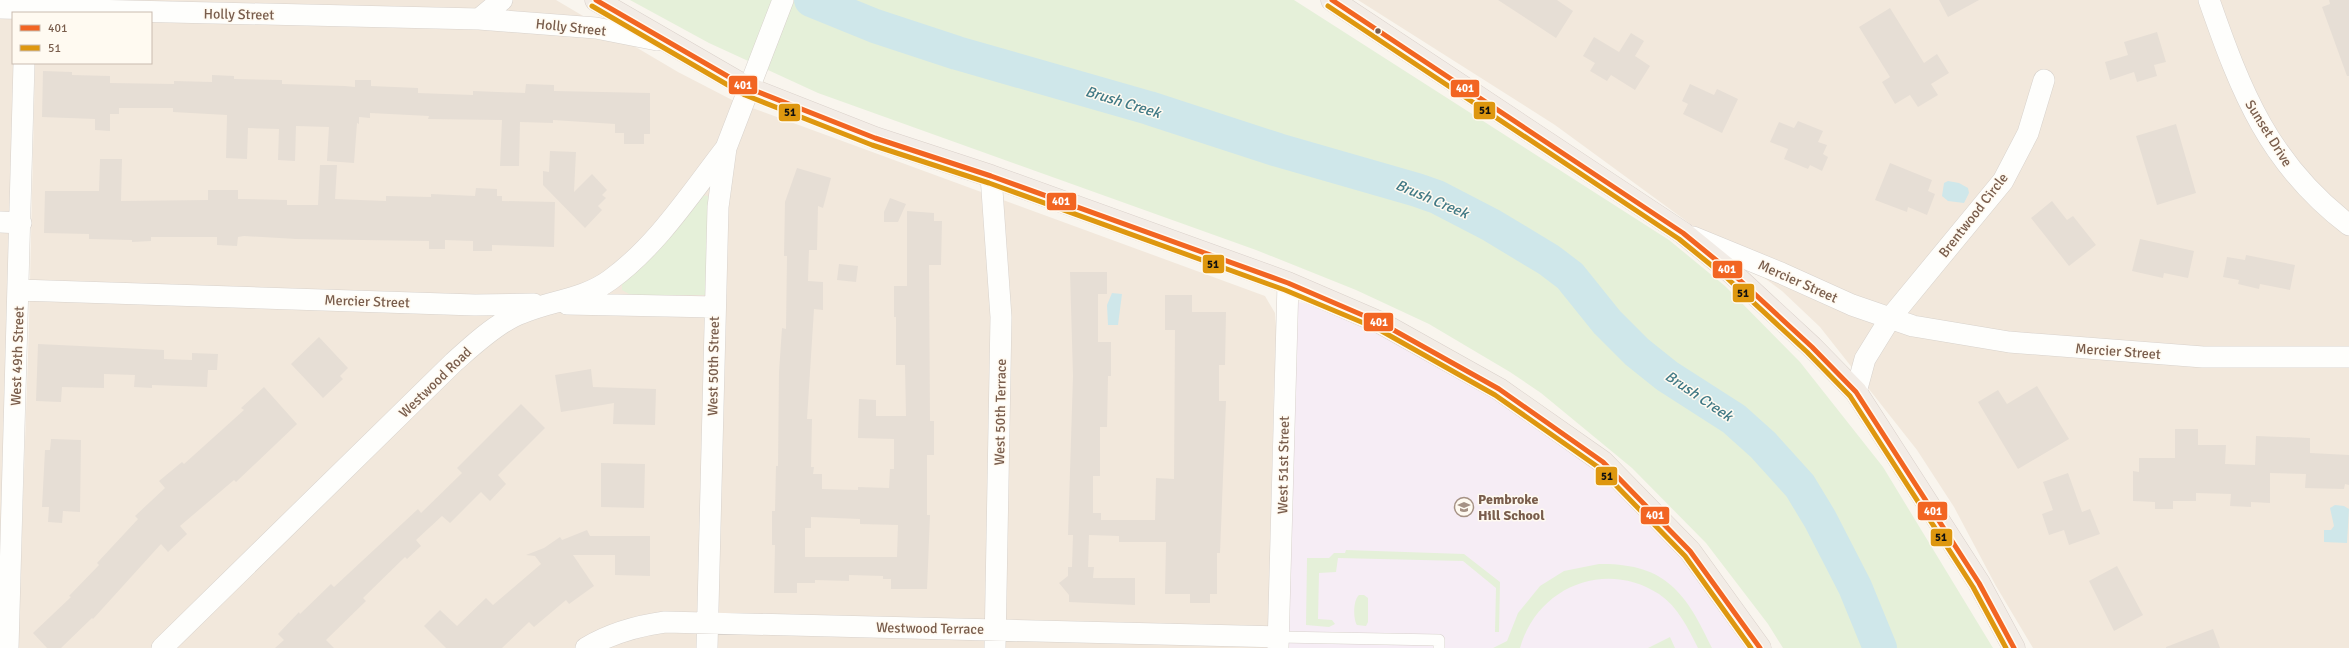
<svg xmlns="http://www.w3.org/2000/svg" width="2349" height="648" font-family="Signika,sans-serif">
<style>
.residential{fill:#f2e8dc}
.education{fill:#f6edf5}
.green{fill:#e5f0d9}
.water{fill:#cfe7ea}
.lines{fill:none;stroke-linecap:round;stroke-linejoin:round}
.river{stroke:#cfe7ea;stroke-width:34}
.building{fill:#e6ded5;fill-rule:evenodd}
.service-casing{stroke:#d8d2cc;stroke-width:12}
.minor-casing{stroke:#d8d2cc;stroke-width:22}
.trunk-casing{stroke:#dad1cb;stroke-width:23}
.service{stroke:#fefefc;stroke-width:11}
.minor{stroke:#fefefc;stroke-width:21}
.trunk{stroke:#f2ece6;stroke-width:22}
.bus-1-casing{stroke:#fffaf1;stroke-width:8}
.bus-2-casing{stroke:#fffaf1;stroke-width:8}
.bus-1{stroke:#f26522;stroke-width:5}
.bus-2{stroke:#de970f;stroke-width:5}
.bus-dot{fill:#795d4c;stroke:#fffaf1;stroke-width:1.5}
.labels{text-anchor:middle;stroke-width:3;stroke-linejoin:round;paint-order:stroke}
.street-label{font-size:14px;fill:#795d4c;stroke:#fffaf1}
.poi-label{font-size:14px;font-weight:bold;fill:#795d4c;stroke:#fffaf1;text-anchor:start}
.water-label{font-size:15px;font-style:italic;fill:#417985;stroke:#fffaf1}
.line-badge{stroke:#fffaf1;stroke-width:1.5}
.badge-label{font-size:11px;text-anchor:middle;font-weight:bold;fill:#fff}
.pale-badge-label{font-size:11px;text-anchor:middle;font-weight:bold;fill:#111}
</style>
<rect width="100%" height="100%" fill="#f9f5ee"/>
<!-- residential -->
<path class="residential" d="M0,0l13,13v50h3l-16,501z
M36,0h520l122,72 58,30 529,194 10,17 2,27 -3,45 -6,263h-1250l11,-323 6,-262h116v-50z
M1358,0h991v648h-316l-37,-62 -42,-79 -37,-57 -97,-123 -38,-36 -227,-166z"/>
<!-- education -->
<path class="education" d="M1295,302l17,2 187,85 104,73 157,186h-482z"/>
<!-- green -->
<path class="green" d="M630,0h664l375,240 56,46 75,76 83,105 110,181h-210l-15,-24 -62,-81 -74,-75 -91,-75 -31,-21 -81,-48 -73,-34 -100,-40 -438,-157 -109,-50z
M702,195l6,1 3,6 -3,89 -3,4h-74l-9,-5v-8z
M1346,550l118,4 36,28 -1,50h-4l1,-44 -33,-27 -125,-3 -2,14 -17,1 -1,46 14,1 3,4 -6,3 -23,-2 1,-67h22l5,-5h11z
M1599,564c67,-1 87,29 113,84h-14c-10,-20 -20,-41 -39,-54 -54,-35 -122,-7 -139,54h-27l14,-7 11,-28 22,-27 24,-15z
M1359,595h5l4,3v24l-2,4 -9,-1c-4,-6 -4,-25 2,-30z
M1670,637l5,11h-27z"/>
<!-- water -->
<path class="water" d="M1948,181l11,2 9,5 1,5 -5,10 -16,-2 -6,-5 2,-13z
M1112,293l10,1 -4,31h-10l-1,-20z
M2335,505l9,1 5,3 -2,34 -23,-1v-12h7l3,-4 -4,-18z"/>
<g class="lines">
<!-- river -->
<path class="river" d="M811,0l64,26 82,27 192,55 129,42 139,40 20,7 54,28 58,35 21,16 37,46 30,30 30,24 67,43 29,26 37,41 20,33 35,68 25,61"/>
</g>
<!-- building -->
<path class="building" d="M1498,0h59l16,11 -17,27z
M1939,0h40l-31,17z
M2329,0h20v76h-2l-25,-69 8,-3z
M1890,8l34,55 13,-9 12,19 -18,11 7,11 -20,12 -8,-12 -15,9 -13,-22 8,-5 -31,-50z
M2157,32l9,30 -12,3 3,11 -20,6 -3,-10 -24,8 -5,-18 23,-7 -4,-13z
M1631,33l13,8 -9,15 15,10 -15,24 -24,-15 -4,6 -17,-10 5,-8 -12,-7 11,-19 25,15z
M43,71l29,1v3l38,1v7l64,1v-3l38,1v-7l22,1v3l48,1v4l63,2 10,1v-7h16v6l47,2v5l55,2v-4l52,2 1,-9 28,1v6l96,2v41h-6v10h-20v-11h-9v-9l-62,-4v3l-33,-1 -1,44h-19l2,-46 -74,-1 1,-3 -59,-3v5l-11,-1v7l-2,-1 -3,40 -27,-2 2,-34 -33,-1 -1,35 -17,-1 1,-31 -31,-1 -1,31 -21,-1 1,-43 -54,-3v-4h-54v6h-9v17l-15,-1v-11l-53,-2z
M1690,84l24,11 3,-6 21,10 -16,34 -39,-19 5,-10 -6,-3z
M1798,121l25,10 -5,11 9,3 -4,9 5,3 -6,14 -12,-6 -2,4 -24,-10 4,-10 -18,-7 9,-20 15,6z
M2176,124l20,69 -39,12 -21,-69z
M550,151l26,1 -2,40 18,-18 15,16 -5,5 4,3 -8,8 4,4 -17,18 -42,-43v-14l6,1z
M100,159h22l-1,42 87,-1v-10h30v9l49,1v5h31l2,-40h17l-2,34 51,2v-5l45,1v-3l44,2 1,-8 21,1v7h5v5l53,1 -1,45 -62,-2v6h-19v-10l-28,-1v9h-16v-8l-133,-2 -52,-3 -6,1 -1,9 -20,-1v-8h-66v4l-19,1v-2l-43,-1v-5l-45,-1 1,-42h54z
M1890,163l42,17 -4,11 7,3 -8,21 -19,-8 -1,5 -32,-12z
M797,168l34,10 -8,30 -5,-2 -1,44h-8l-1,31 15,1v28l-9,-1 -7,110h5l-1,48h3l-1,7h9v15l36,1v-3l31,1 1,-19h4v-30l-36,-1 1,-39 17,1v16h30l-1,-51h-9v-48h-2v-31h13v-75l27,2v8h8l-1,44h-12l1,156h4v34h-7v60h3l-3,74h-36v-10h-8v-3l-34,-1v6l-34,-1v3h-18v10h-23l1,-48h-3v-34h3l1,-45h2l1,-94 3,-44 4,1 1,-73h-3l1,-54zM811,517l49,2v5l38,1 -1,32h-92v-29h6z
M890,198l16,6 -8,18h-14v-10z
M2052,201l15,19 6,-4 23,29 -27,21 -38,-48z
M2140,239l54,12 -6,27 -24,-5 -1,5 -31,-7z
M2246,255l49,10 -5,25 -30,-6 -1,5 -21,-5 1,-4 -16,-3 4,-20 18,3z
M839,264l19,2 -2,16 -19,-2z
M1070,272h37v22h-9v48h13v34h-3l-1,51h-7v49h-7v37h8v7h54l1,-42 18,1 1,-149h-10v-35h27v17h34l-1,53h-6v36h7l-6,152h-3v41h-7v9h-20v-9h-25l1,-52h-47v-6l-30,-1 -1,32h6l-1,11h42v27l-66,-3v-7l-10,-12 9,-7v-9h4l1,-32h-5l5,-159z
M319,337l29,31 -8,8 3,3 -20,19 -32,-34z
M38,344l126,6v9l28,1v-7l26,1 -1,16h-9l-1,17 -55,-2v3l-18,-1 1,-12 -31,-1v14l-42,-1 -1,15 -25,-1z
M591,369l2,18 63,2 -1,36 -42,-1 1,-21 -53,9 -6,-37z
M2037,386l32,53 -51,30 -40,-67 20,-12 9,14z
M264,387l33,37 -61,58 -2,-2 -54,46 7,8 -19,18 -7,-8 -68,75 -1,-1 -31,30h-14l-14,-15 38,-36 -2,-1 30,-31 -2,-2 41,-44 -3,-3 30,-28 -6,-7 23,-19 2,2 60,-54 -3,-2z
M521,404l24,24 -47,47 8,9 -16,17 -9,-9 -31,31 -8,-7 -26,24 5,6 -14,13 -2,-2 -42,41 3,3 -40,39 8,8h-59l9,-8 -6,-6 21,-22 1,2 31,-30 3,3 84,-78 3,4 41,-40 -5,-5z
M2175,429h23v16h28l-1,19 30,1 1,-29 54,2v15l39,2v30l-4,-1 -1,5 -39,-1 1,-14 -36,-1v30l-19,-1v5l-21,-1 1,-12 -35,-1v8h-23v8h-18v-7l-22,-1v-30l6,1v-14h36z
M51,439l30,1 -1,72 -17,-1 -1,12 -14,-1 1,-15h-7l3,-57h5z
M601,463l44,1 -1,44 -43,-1z
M2068,473l14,39 8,-3 10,25 -31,11 -5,-15 -15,5 -7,-21 11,-4 -10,-28z
M587,530l3,6h60v40l-35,-1v-20h-42l21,31 -25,18 -3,-4 -32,27 -5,-5 -27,26h-56l-22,-22 16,-16 17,16 29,-28 7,7 48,-41 -6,-8 -9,-1 18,-7 16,-11 2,3z
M2117,566l26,49 -29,16 -25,-50z
M2213,629l7,19h-54v-1z"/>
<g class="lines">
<!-- service casing -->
<g class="service-casing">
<path id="service" d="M1279,637l160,3v8"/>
</g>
<!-- minor casing -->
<g class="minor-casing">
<path id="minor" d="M2209,0c32,92 60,164 140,225
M0,8l479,11 117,9 61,12 6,-1
M479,19l23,-19
M991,176l10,141 -6,331
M0,222l21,1
M1693,237l88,36 71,32 61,21 96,16 194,15h146
M19,290l456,15 59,-1
M567,304l148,3
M1856,392l9,-33 26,-42 112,-136 25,-48 16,-53
M8,648l16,-585
M162,648l292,-286c17,-15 35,-32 55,-43 32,-18 71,-17 101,-39 47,-34 81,-87 116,-132
M586,648c25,-15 50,-22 79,-26l614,15
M707,648l11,-441 8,-59 57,-148
M1278,648l10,-365"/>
</g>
<!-- trunk casing -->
<g class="trunk-casing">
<path id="trunk" d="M596,0l152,88 127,50 116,38 297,107 93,40 118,66 104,73 87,89 70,97
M1332,0l351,233 49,40 80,74 44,45 123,191 35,65"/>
</g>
<!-- service -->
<use href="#service" class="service"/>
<!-- minor -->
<use href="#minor" class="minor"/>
<!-- trunk -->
<use href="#trunk" class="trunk"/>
<!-- bus-1 casing -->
<g class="bus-1-casing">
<path id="bus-1" d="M596,0l152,88 127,50 116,38 297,107 93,40 118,66 104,73 87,89 70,97
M1332,0l351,233 49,40 80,74 44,45 123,191 35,65"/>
</g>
<!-- bus-2 casing -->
<g class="bus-2-casing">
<path id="bus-2" d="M592,6l153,89 127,50 117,38 296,107 93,39 117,66 103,72 87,89 66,92
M1328,6l351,233 48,39 80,74 43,44 123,191 33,61"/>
</g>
<!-- bus-1 -->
<use href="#bus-1" class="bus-1"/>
<!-- bus-2 -->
<use href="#bus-2" class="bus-2"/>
</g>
<!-- icons -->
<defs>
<g id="school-ring" transform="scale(1)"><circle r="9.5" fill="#fffaf1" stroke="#a69285" stroke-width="1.5"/><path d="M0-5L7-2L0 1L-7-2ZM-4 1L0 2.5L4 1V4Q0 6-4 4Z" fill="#a69285"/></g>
</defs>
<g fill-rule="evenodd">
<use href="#school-ring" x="1464" y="507"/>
</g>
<!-- markers -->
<circle class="bus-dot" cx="1378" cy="31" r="3.5"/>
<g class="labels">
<!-- street labels -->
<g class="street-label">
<text transform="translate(239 14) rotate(1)" y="5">Holly Street</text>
<text transform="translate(571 27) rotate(6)" y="5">Holly Street</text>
<text transform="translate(2269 133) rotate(58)" y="5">Sunset Drive</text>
<text transform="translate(1973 215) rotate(-52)" y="5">Brentwood Circle</text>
<text transform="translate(1798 281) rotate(24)" y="5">Mercier Street</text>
<text transform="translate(367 301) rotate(2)" y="5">Mercier Street</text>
<text transform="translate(2118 351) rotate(4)" y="5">Mercier Street</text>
<text transform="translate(17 356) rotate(-88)" y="5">West 49th Street</text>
<text transform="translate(713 366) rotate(-89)" y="5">West 50th Street</text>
<text transform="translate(435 382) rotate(-44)" y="5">Westwood Road</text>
<text transform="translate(1000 412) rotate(-89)" y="5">West 50th Terrace</text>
<text transform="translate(1283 465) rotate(-89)" y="5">West 51st Street</text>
<text transform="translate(930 628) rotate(1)" y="5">Westwood Terrace</text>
</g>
<!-- poi labels -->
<g class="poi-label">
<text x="1478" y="504">Pembroke<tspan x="1478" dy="16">Hill School</tspan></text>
</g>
<!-- water labels -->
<g class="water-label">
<text transform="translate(1123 102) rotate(17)" y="5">Brush Creek</text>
<text transform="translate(1432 199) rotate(23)" y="5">Brush Creek</text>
<text transform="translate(1699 396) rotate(34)" y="5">Brush Creek</text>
</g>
</g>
<g class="line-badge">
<rect x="728" y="75" width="30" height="20" rx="4" fill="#f26522"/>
<rect x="1450" y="79" width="30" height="19" rx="4" fill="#f26522"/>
<rect x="1473" y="101" width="23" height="19" rx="4" fill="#de970f"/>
<rect x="778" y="103" width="23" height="19" rx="4" fill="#de970f"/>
<rect x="1046" y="192" width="31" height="19" rx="4" fill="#f26522"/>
<rect x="1202" y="254" width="23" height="20" rx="4" fill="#de970f"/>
<rect x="1712" y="260" width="31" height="19" rx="4" fill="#f26522"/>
<rect x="1732" y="283" width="23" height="20" rx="4" fill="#de970f"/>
<rect x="1363" y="312" width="31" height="20" rx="4" fill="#f26522"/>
<rect x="1595" y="466" width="23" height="20" rx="4" fill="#de970f"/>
<rect x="1917" y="501" width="31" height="20" rx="4" fill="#f26522"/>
<rect x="1640" y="506" width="30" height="19" rx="4" fill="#f26522"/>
<rect x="1930" y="528" width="23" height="19" rx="4" fill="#de970f"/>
</g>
<g class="badge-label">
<text x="743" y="89">401</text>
<text x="1465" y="92">401</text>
<text x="1061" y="205">401</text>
<text x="1727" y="273">401</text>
<text x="1379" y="326">401</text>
<text x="1933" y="515">401</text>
<text x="1655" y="519">401</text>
</g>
<g class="pale-badge-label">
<text x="1485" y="114">51</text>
<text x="790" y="116">51</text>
<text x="1213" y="268">51</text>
<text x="1743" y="297">51</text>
<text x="1607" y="480">51</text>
<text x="1941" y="541">51</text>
</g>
<!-- legend -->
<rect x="12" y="12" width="140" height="52" fill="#fffaf1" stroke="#c9bbaf"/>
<rect x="20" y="25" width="20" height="6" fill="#f26522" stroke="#c9bbaf"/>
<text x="48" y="32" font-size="12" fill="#795d4c">401</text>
<rect x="20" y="45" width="20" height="6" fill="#de970f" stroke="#c9bbaf"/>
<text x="48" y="52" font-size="12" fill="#795d4c">51</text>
</svg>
